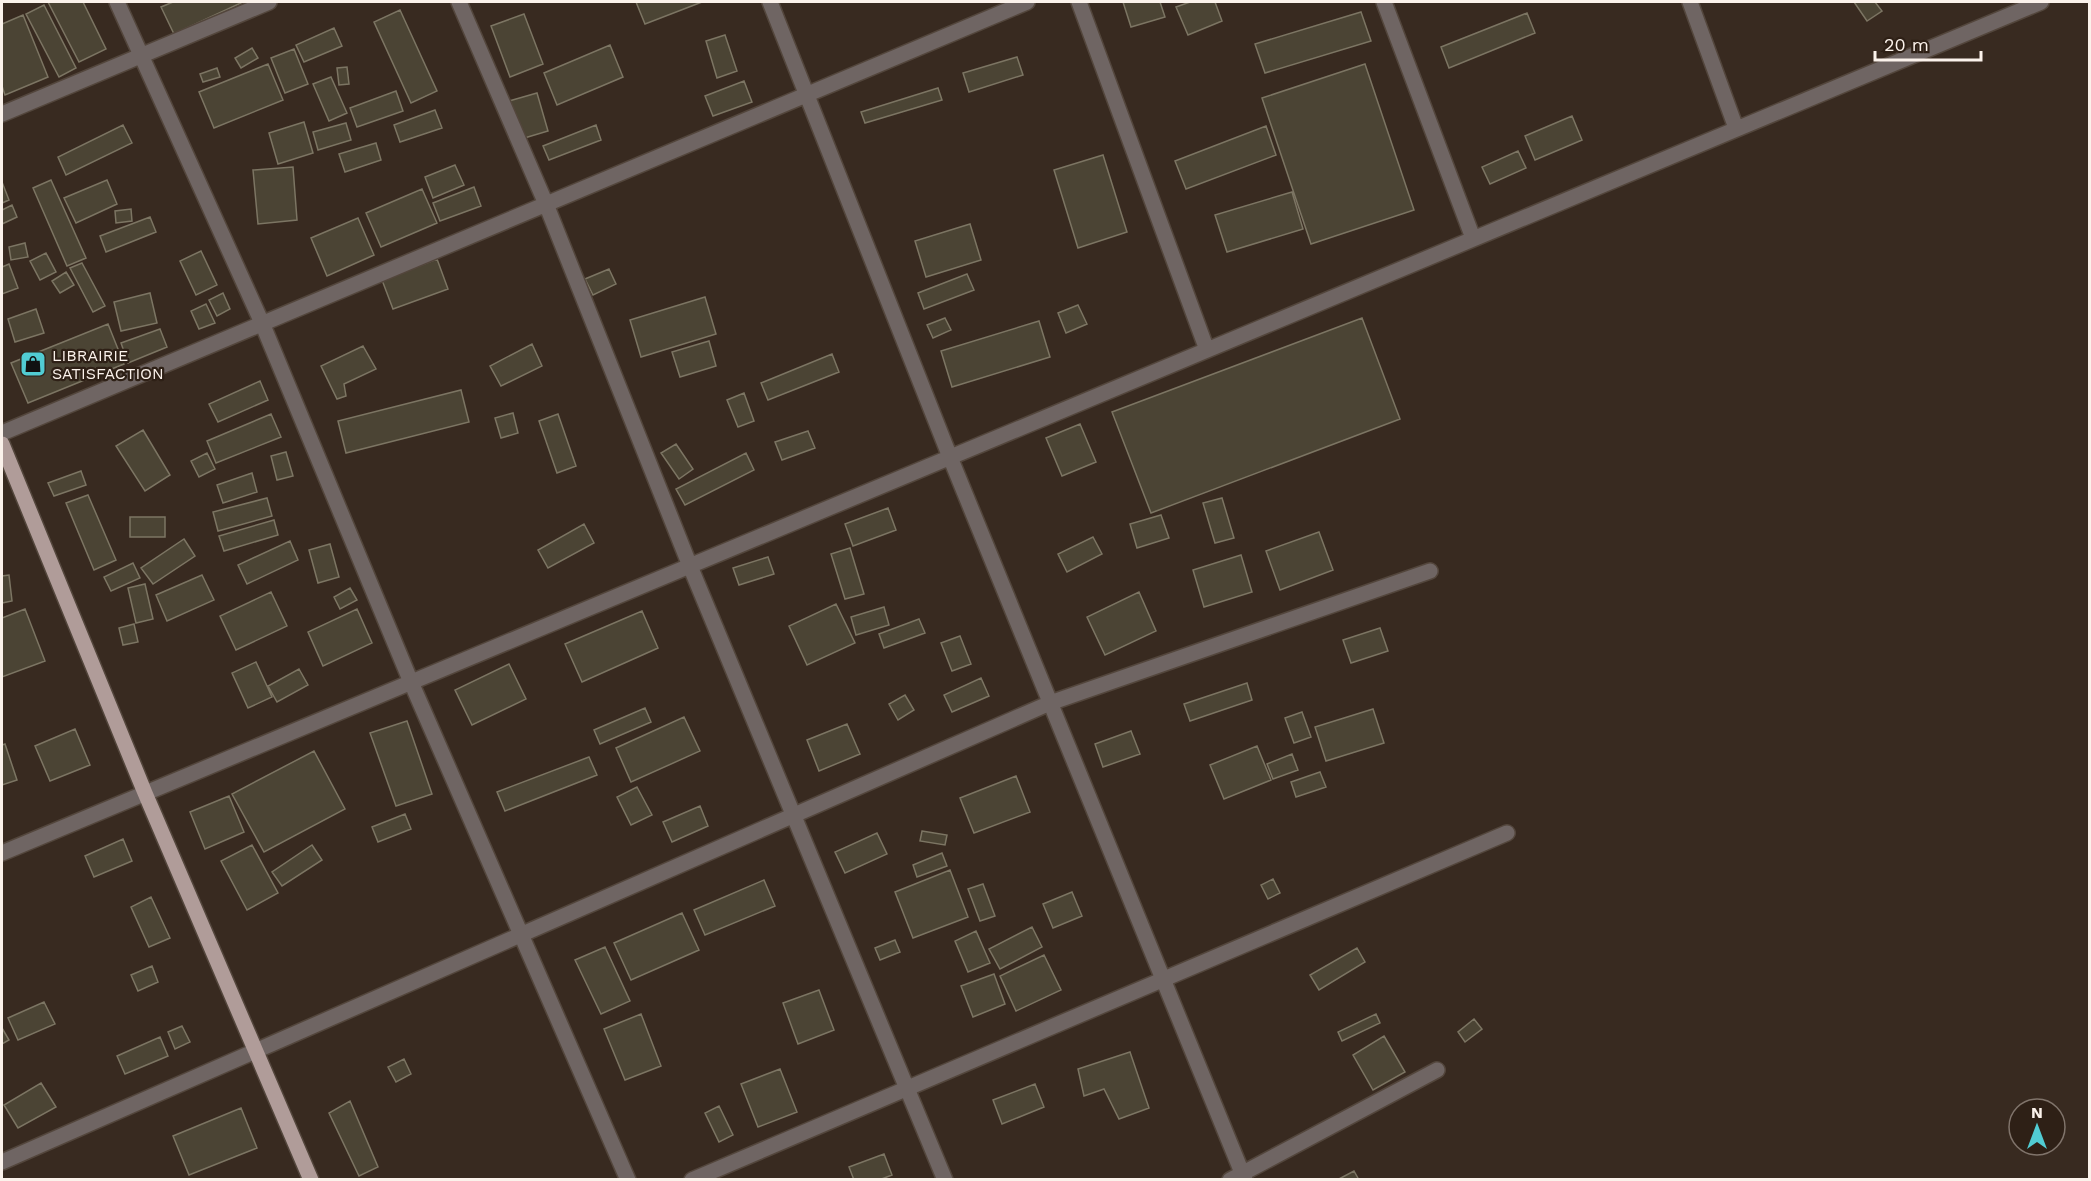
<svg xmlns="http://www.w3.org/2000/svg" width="2091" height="1181" font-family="'Work Sans',sans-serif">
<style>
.building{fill:#4b4434;stroke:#7c7563;stroke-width:1.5}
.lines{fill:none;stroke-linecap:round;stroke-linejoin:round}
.minor-casing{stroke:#53463c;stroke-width:18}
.major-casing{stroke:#53463c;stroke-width:18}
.minor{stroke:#6f6563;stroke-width:15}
.major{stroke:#b09c99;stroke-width:15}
.labels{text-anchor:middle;stroke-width:4.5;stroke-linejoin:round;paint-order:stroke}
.poi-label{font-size:16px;fill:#fbf2eb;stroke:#2e2016;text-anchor:start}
</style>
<rect width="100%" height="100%" fill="#382a20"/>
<!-- building -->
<path class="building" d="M48,2h35l23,47 -27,13z
M173,2h70l-69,32 -13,-27z
M636,2h66l-57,22z
M1123,2h37l5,15 -34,10z
M1190,2h25l7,19 -34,14 -12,-28z
M1854,2h21l7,9 -15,10z
M44,5l32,63 -17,9 -33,-63z
M400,10l37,81 -26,12 -37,-81z
M1361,12l10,29 -106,32 -10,-29z
M1527,13l8,20 -86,35 -8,-21z
M524,14l19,50 -33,13 -19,-51z
M23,15l25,62 -43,18 -3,-9v-62z
M334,28l8,18 -38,16 -8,-17z
M725,35l12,36 -20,7 -11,-37z
M610,45l13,32 -66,28 -13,-32z
M252,48l6,10 -17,10 -6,-10z
M294,49l14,35 -23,9 -14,-35z
M1017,57l6,18 -54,17 -6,-19z
M268,64l15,36 -69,28 -15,-36z
M1365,64l49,146 -103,34 -49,-146z
M347,67l2,17 -10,1 -2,-17z
M217,68l3,9 -17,5 -3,-8z
M331,77l16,36 -18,8 -16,-37z
M744,81l8,21 -39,14 -8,-20z
M938,88l4,12 -77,23 -4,-11z
M396,91l7,20 -46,16 -7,-19z
M537,93l11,38 -27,8 -12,-38z
M435,110l7,18 -42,14 -6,-17z
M1572,116l10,24 -47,20 -10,-24z
M304,122l9,31 -35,11 -9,-31z
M346,123l5,17 -33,10 -5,-18z
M123,125l9,18 -66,32 -8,-18z
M596,125l5,15 -52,20 -6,-14z
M1266,126l10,29 -90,34 -11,-28z
M376,143l5,17 -36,12 -6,-18z
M1518,151l8,17 -36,16 -8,-17z
M1103,155l24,77 -49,16 -24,-78z
M455,165l9,20 -31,13 -8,-21z
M293,167l4,53 -39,4 -5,-54z
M51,180l35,78 -19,8 -34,-78z
M107,180l10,24 -41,19 -12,-25z
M2,182l7,18 -7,3z
M474,187l7,19 -41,15 -7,-18z
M422,189l15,34 -56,24 -15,-34z
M1292,192l11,37 -76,23 -12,-37z
M12,205l5,12 -15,7v-14z
M131,209l1,12 -16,2 -1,-12z
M150,217l6,15 -50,20 -6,-16z
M358,218l16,37 -47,21 -16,-38z
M970,224l11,36 -55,17 -11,-36z
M25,243l3,14 -17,3 -2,-13z
M201,251l16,34 -21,10 -16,-34z
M46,253l10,19 -16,8 -10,-19z
M437,259l11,30 -55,20 -11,-29z
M82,263l23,43 -12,6 -23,-44z
M9,264l9,24 -16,6v-27z
M609,269l7,15 -23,11 -8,-16z
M66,272l8,13 -14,8 -8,-12z
M967,274l7,16 -50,19 -6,-16z
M150,293l7,30 -36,8 -7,-29z
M223,293l7,16 -13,7 -8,-16z
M705,297l11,37 -75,23 -11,-37z
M206,304l9,19 -16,6 -8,-18z
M1078,305l9,19 -21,9 -8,-20z
M36,309l8,24 -29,9 -7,-23z
M945,318l6,12 -18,8 -6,-13z
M1362,318l38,101 -249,94 -39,-101z
M1039,321l11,36 -98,30 -11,-36z
M108,324l16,40 -96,39 -17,-40z
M160,329l7,18 -39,16 -7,-20z
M709,341l7,25 -36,11 -8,-25z
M532,344l10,22 -41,20 -11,-20z
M363,346l13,23 -32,15 2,12 -9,3 -16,-33z
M832,354l7,18 -71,28 -7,-17z
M260,381l8,19 -50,22 -9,-18z
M461,390l8,32 -123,31 -8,-32z
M744,393l10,28 -16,6 -11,-27z
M513,413l5,20 -17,5 -6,-20z
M271,414l10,23 -65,26 -9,-22z
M558,414l18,52 -19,7 -18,-52z
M1080,424l16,38 -34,14 -16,-38z
M143,430l27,45 -25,16 -29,-45z
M808,431l7,17 -33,12 -7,-18z
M676,444l17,25 -14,10 -18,-26z
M286,452l7,24 -16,4 -6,-24z
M207,453l8,16 -16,8 -8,-16z
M746,453l8,17 -69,35 -9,-16z
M81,471l5,14 -32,11 -6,-13z
M252,473l5,19 -34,11 -6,-18z
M88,495l28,65 -22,10 -28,-67z
M267,498l5,18 -54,15 -5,-19z
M1222,498l12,40 -19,5 -12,-40z
M888,508l8,22 -43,16 -8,-22z
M1161,515l8,23 -32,10 -7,-24z
M130,517h35v20h-35z
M274,520l4,15 -54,16 -5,-15z
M584,524l10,19 -46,25 -10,-18z
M1319,532l14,38 -53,20 -14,-39z
M1093,537l9,17 -35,18 -9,-18z
M184,539l11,17 -42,28 -12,-16z
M290,541l8,19 -51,24 -9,-19z
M330,544l9,33 -21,6 -9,-33z
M850,548l14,46 -19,5 -14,-45z
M1241,555l11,37 -48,15 -11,-37z
M768,557l6,17 -35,11 -6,-17z
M133,563l7,15 -29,13 -7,-14z
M9,575l3,26 -10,2v-27z
M202,575l12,25 -47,21 -11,-26z
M145,584l8,35 -17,4 -8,-35z
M350,588l7,12 -17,9 -6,-12z
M271,592l16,34 -51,24 -16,-34z
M1139,592l17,39 -51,24 -18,-38z
M836,604l19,39 -48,22 -18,-39z
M884,607l5,18 -33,10 -5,-18z
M25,609l20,52 -43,16v-59z
M357,609l15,34 -49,23 -15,-34z
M642,611l16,37 -76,34 -17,-38z
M919,619l6,14 -41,15 -5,-14z
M134,624l4,18 -15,3 -4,-17z
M1380,628l8,23 -37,12 -8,-23z
M960,636l11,28 -19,7 -11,-28z
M256,662l16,35 -24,11 -16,-35z
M509,664l17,35 -54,26 -17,-35z
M299,669l9,16 -31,17 -9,-16z
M981,678l8,18 -37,16 -8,-17z
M1247,683l5,17 -62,21 -6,-17z
M905,695l9,15 -16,10 -9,-16z
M645,708l6,14 -51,22 -6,-14z
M1373,709l11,34 -58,18 -11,-34z
M1302,712l9,25 -17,6 -9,-25z
M684,717l16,34 -69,31 -15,-34z
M407,721l25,73 -36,12 -26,-73z
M847,724l13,30 -41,17 -12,-31z
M75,729l15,36 -40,16 -15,-35z
M1131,731l9,23 -37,13 -8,-23z
M5,744l12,36 -15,5v-40z
M1257,746l14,34 -47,19 -14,-34z
M314,751l31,58 -81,43 -32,-58z
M1292,754l6,16 -25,9 -6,-15z
M589,757l8,18 -92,36 -8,-19z
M1320,772l6,15 -30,10 -5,-15z
M1016,776l14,36 -56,21 -14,-35z
M637,787l15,28 -21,10 -14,-28z
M229,796l15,36 -39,17 -15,-37z
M700,806l8,20 -36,16 -9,-20z
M405,814l6,15 -33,13 -6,-15z
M922,831l25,4 -2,10 -25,-4z
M877,833l10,21 -42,19 -10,-21z
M123,839l9,22 -38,16 -9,-21z
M252,845l26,48 -31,17 -26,-49z
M312,845l10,15 -40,26 -10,-14z
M942,853l5,13 -30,11 -4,-12z
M950,870l18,47 -55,21 -18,-46z
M1273,879l7,14 -12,6 -7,-14z
M764,880l11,26 -70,29 -11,-25z
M983,884l12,32 -15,5 -12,-32z
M1072,892l10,24 -29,12 -10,-24z
M151,897l19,41 -21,9 -18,-40z
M682,913l17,37 -68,30 -17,-37z
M1032,927l10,20 -42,22 -11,-20z
M976,931l14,32 -22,9 -13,-31z
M895,940l5,12 -20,8 -5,-12z
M605,947l25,54 -29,13 -26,-54z
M1357,948l8,14 -46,28 -9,-15z
M1044,955l17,35 -45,21 -16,-35z
M152,966l6,16 -20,9 -7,-16z
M994,974l11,30 -32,13 -12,-31z
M819,990l15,40 -36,14 -15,-41z
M44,1002l11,22 -37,16 -10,-22z
M641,1014l20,52 -36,14 -21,-51z
M1376,1014l4,9 -38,18 -4,-9z
M1474,1019l8,10 -17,13 -7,-10z
M182,1026l8,16 -15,7 -7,-17z
M2,1028l7,12 -7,4z
M1384,1036l21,36 -32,18 -20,-35z
M160,1037l8,19 -43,18 -8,-18z
M1130,1052l19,56 -30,11 -15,-30 -20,7 -6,-27z
M404,1059l7,15 -15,8 -8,-15z
M780,1069l17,43 -39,15 -17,-43z
M41,1083l15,24 -38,21 -14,-23z
M1035,1084l9,23 -42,17 -9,-24z
M350,1101l28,66 -19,9 -30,-63z
M719,1106l14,29 -14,7 -14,-29z
M241,1108l16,40 -68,27 -16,-39z
M884,1154l8,21 -13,5h-25l-5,-13z
M1354,1171l5,9h-22z"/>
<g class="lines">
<!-- minor casing -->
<g class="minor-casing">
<path id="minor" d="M117,2l145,321 149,359 217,498
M459,2l87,202 144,362 255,614
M770,2l180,455 295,723
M1079,2l128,348
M1384,2l89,236
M1690,2l46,126
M2,114l267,-112
M2,433l1025,-431
M2,853l2039,-851
M2,1162l1048,-459 380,-132
M692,1180l815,-347
M1230,1180l207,-110"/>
</g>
<!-- major casing -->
<g class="major-casing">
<path id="major" d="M2,444l143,349 166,387"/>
</g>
<!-- minor -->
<use href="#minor" class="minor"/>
<!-- major -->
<use href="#major" class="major"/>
</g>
<!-- icons -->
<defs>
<g id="shop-square" transform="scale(1.35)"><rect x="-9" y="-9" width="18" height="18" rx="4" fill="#51ccd3" stroke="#2e2016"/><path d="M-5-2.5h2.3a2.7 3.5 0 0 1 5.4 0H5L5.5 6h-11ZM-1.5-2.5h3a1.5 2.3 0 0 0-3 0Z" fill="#111"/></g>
</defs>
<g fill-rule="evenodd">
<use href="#shop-square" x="33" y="364"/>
</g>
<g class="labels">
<!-- poi labels -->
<g class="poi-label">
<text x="52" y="361">LIBRAIRIE<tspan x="52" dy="18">SATISFACTION</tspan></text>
</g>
</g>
<!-- border -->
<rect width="2091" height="1181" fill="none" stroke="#fbf2eb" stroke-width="6"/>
<!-- north arrow -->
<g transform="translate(2037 1127)"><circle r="28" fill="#2e2016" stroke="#80746b" stroke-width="1.5"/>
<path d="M0-4.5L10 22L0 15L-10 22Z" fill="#51ccd3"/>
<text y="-9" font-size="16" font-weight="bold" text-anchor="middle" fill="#fbf2eb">N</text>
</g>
<!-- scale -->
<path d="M1875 51v9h106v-9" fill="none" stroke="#fbf2eb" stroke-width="3"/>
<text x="1884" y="51" font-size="18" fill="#fbf2eb" stroke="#2e2016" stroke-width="4.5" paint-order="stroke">20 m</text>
</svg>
